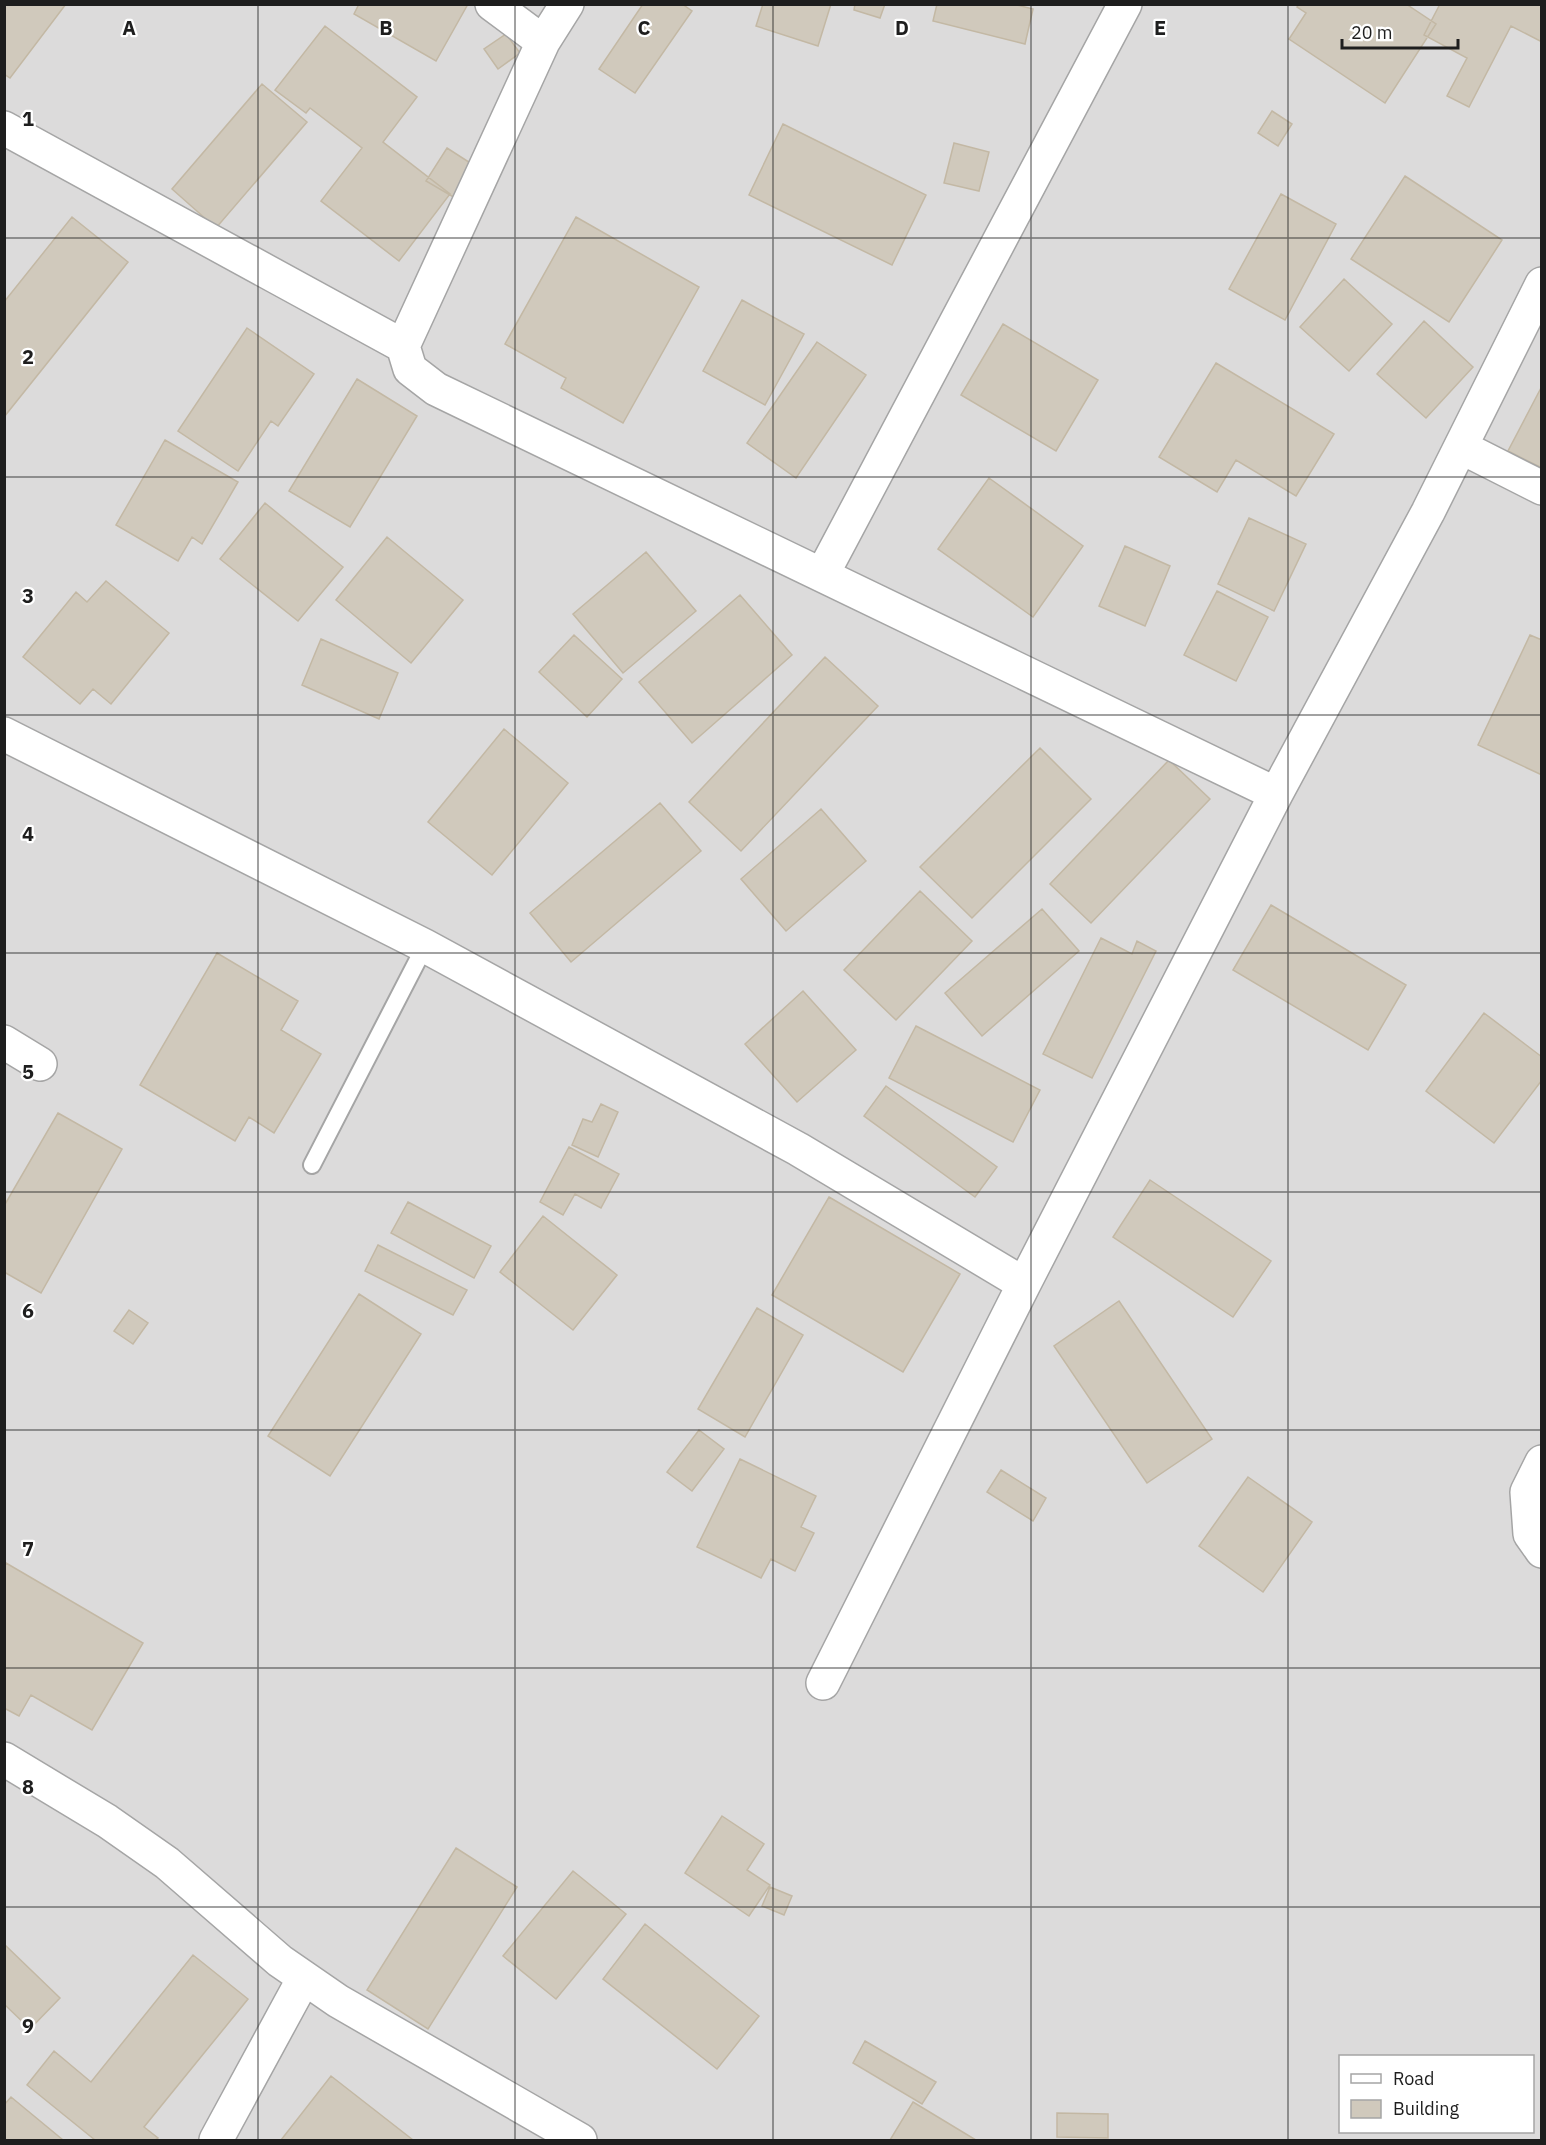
<svg xmlns="http://www.w3.org/2000/svg" width="1546" height="2145" font-family="'IBM Plex Sans',sans-serif">
<style>
.residential{fill:#dcdbdb;fill-rule:evenodd}
.building{fill:#d0c9bc;stroke:#c3b8a4;stroke-width:1.5}
.lines{fill:none;stroke-linecap:round;stroke-linejoin:round}
.service-casing{stroke:#a5a5a5;stroke-width:20}
.minor-casing{stroke:#a5a5a5;stroke-width:36}
.service{stroke:#fff;stroke-width:16}
.minor{stroke:#fff;stroke-width:33}
.grid{fill:none;stroke:#1e1e1e;stroke-width:1.5;stroke-opacity:0.55}
.grid-label{font-size:20px;text-anchor:middle;font-weight:bold;fill:#1e1e1e;stroke:#fff;stroke-width:4.5;stroke-linejoin:round;paint-order:stroke}
</style>
<rect width="100%" height="100%" fill="#f0eee3"/>
<!-- residential -->
<path class="residential" d="M5,5h1536v2135h-1536zM1340,2056h192v76h-192z"/>
<!-- building -->
<path class="building" d="M4,4h62l-56,74 -6,-4z
M359,4h109l-32,57 -82,-47z
M643,4h39l10,7 -57,82 -36,-24z
M763,4h68l-13,42 -62,-20z
M855,4h30l-5,14 -26,-8z
M937,4h76l20,5 -8,35 -92,-23z
M1299,4h107l30,20 -51,79 -96,-64 17,-26 -9,-6z
M1440,4h102v38l-31,-16 -42,81 -22,-11 20,-38 -43,-23z
M325,26l92,71 -34,45 67,52 -51,67 -78,-60 41,-53 -52,-40 -4,5 -31,-23z
M506,34l14,19 -22,16 -14,-20z
M262,84l45,38 -91,106 -44,-39z
M1272,111l20,13 -14,22 -20,-13z
M783,124l143,71 -34,70 -143,-70z
M954,143l35,9 -10,39 -35,-8z
M447,148l28,18 -20,32 -29,-17z
M1405,176l97,64 -53,82 -98,-63z
M1281,194l55,30 -51,96 -56,-31z
M72,217l56,45 -124,155v-115z
M576,217l123,70 -76,136 -62,-35 5,-10 -61,-34z
M1344,279l48,45 -43,47 -49,-44z
M742,300l62,34 -39,71 -62,-34z
M1424,321l49,46 -47,51 -49,-44z
M1003,324l95,56 -42,71 -95,-56z
M247,328l67,46 -36,52 -7,-5 -33,50 -60,-40z
M817,342l49,33 -70,103 -49,-35z
M1216,363l118,71 -38,62 -60,-36 -19,32 -58,-35z
M357,379l60,37 -67,111 -61,-36z
M1542,386v82l-34,-17z
M165,440l73,42 -36,62 -10,-7 -14,24 -62,-36z
M989,478l94,68 -50,71 -95,-68z
M265,503l78,64 -45,54 -78,-62z
M1249,518l57,26 -32,67 -56,-27z
M387,537l76,63 -52,63 -75,-63z
M1125,546l45,20 -25,60 -46,-20z
M646,552l50,59 -73,62 -50,-59z
M106,581l63,52 -58,71 -18,-15 -13,15 -57,-47 53,-65 11,10z
M1217,591l51,26 -32,64 -52,-26z
M740,595l52,60 -100,88 -53,-61z
M574,635l48,44 -35,38 -48,-45z
M1530,635l12,5v135l-64,-30z
M321,639l77,34 -19,46 -77,-34z
M825,657l53,49 -137,145 -52,-49z
M504,729l64,54 -76,92 -64,-53z
M1040,748l51,51 -119,119 -52,-51z
M1169,760l41,39 -119,124 -41,-39z
M660,803l41,48 -130,111 -41,-49z
M821,809l45,52 -80,70 -45,-52z
M920,891l52,50 -76,79 -52,-50z
M1271,905l135,80 -38,65 -135,-80z
M1042,909l37,42 -97,85 -37,-43z
M1101,938l31,16 5,-13 19,10 -64,127 -49,-24z
M217,953l81,48 -17,29 40,24 -47,79 -25,-16 -14,24 -95,-56z
M803,991l53,59 -59,52 -52,-58z
M1484,1013l58,44v23l-48,63 -68,-52z
M916,1026l124,64 -27,52 -124,-64z
M886,1086l111,81 -22,30 -111,-81z
M601,1104l17,8 -20,45 -26,-12 11,-26 9,3z
M58,1113l64,36 -81,144 -37,-21v-66z
M569,1147l50,27 -18,34 -26,-14 -12,21 -23,-13z
M1150,1180l121,81 -38,56 -120,-80z
M829,1197l131,77 -57,98 -131,-77z
M408,1202l83,44 -17,32 -83,-45z
M543,1216l74,59 -44,55 -73,-58z
M378,1245l89,45 -14,25 -88,-44z
M359,1294l62,40 -91,142 -62,-40z
M1119,1301l93,138 -65,44 -93,-137z
M757,1308l46,27 -58,102 -47,-28z
M129,1310l19,13 -15,21 -19,-13z
M699,1430l25,19 -32,42 -25,-19z
M740,1459l76,37 -15,31 13,6 -19,38 -24,-12 -10,19 -64,-31z
M1001,1470l45,28 -13,23 -46,-29z
M1248,1477l64,45 -49,70 -64,-46z
M6,1563l137,80 -51,87 -61,-35 -12,21 -15,-8v-142z
M722,1816l42,28 -17,26 23,15 -21,31 -64,-43z
M456,1848l61,39 -89,142 -61,-39z
M573,1871l53,43 -70,85 -53,-43z
M770,1887l22,9 -8,19 -22,-9z
M645,1924l114,92 -42,53 -114,-90z
M4,1944l56,54 -30,31 -26,-25z
M193,1955l55,44 -104,128 14,11 -3,2h-60l-68,-55 27,-34 37,31z
M865,2041l71,41 -14,22 -69,-41z
M331,2076l82,64h-132z
M11,2097l52,43h-59v-35z
M913,2102l63,38h-86z
M1057,2113l51,1v24l-51,-1z"/>
<g class="lines">
<!-- service casing -->
<g class="service-casing">
<path id="service" d="M312,1165l113,-219"/>
</g>
<!-- minor casing -->
<g class="minor-casing">
<path id="minor" d="M492,4l51,38
M567,4l-24,38 -140,304 7,23 26,20 840,405
M4,128l399,218
M1461,447l81,41
M822,575l303,-571
M4,734l421,212 373,203 226,135
M4,1042l36,22
M1542,1462l-15,30 3,42 12,17
M823,1683l201,-399 252,-490 152,-282 114,-228
M4,1759l103,62 60,42 113,98 58,40 242,139
M216,2140l88,-162"/>
</g>
<!-- service -->
<use href="#service" class="service"/>
<!-- minor -->
<use href="#minor" class="minor"/>
</g>
<!-- grid -->
<path class="grid" d="M258,4v2136M515,4v2136M773,4v2136M1031,4v2136M1288,4v2136M4,238h1538M4,477h1538M4,715h1538M4,953h1538M4,1192h1538M4,1430h1538M4,1668h1538M4,1907h1538"/>
<g class="grid-label">
<text x="129" y="35">A</text>
<text x="386" y="35">B</text>
<text x="644" y="35">C</text>
<text x="902" y="35">D</text>
<text x="1160" y="35">E</text>
<text x="28" y="126">1</text>
<text x="28" y="364">2</text>
<text x="28" y="603">3</text>
<text x="28" y="841">4</text>
<text x="28" y="1079">5</text>
<text x="28" y="1318">6</text>
<text x="28" y="1556">7</text>
<text x="28" y="1794">8</text>
<text x="28" y="2033">9</text>
</g>
<!-- border -->
<rect width="1546" height="2145" fill="none" stroke="#1e1e1e" stroke-width="12"/>
<!-- legend -->
<rect x="1339" y="2055" width="195" height="78" fill="#ffffff" stroke="#a5a5a5" stroke-width="1.5"/>
<rect x="1351" y="2074" width="30" height="9" fill="#ffffff" stroke="#a5a5a5" stroke-width="1.5"/>
<text x="1393" y="2085" font-size="18" fill="#1e1e1e">Road</text>
<rect x="1351" y="2100" width="30" height="18" fill="#d0c9bc" stroke="#a5a5a5" stroke-width="1.5"/>
<text x="1393" y="2115" font-size="18" fill="#1e1e1e">Building</text>
<!-- scale -->
<path d="M1342 39v9h116v-9" fill="none" stroke="#1e1e1e" stroke-width="3"/>
<text x="1351" y="39" font-size="18" fill="#1e1e1e" stroke="#ffffff" stroke-width="4.5" paint-order="stroke">20 m</text>
</svg>
